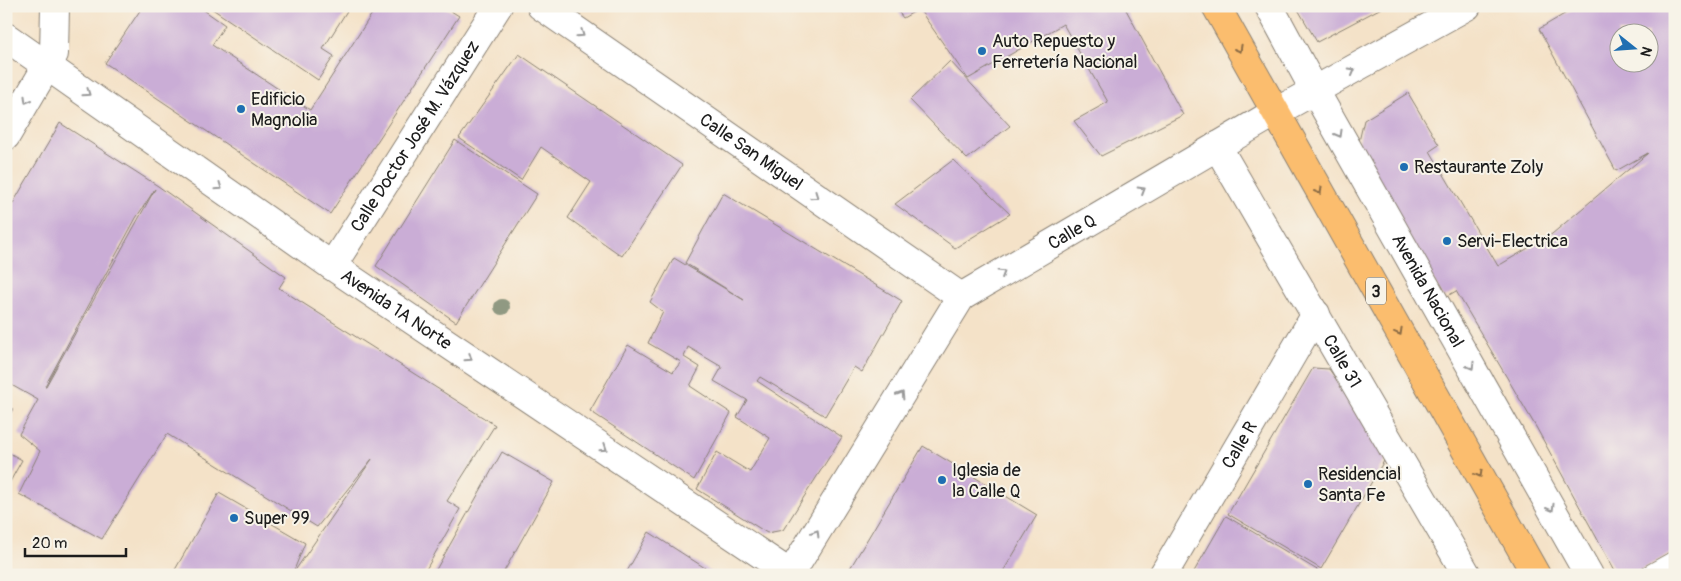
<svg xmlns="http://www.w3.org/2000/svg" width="1681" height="581" font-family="Pangolin,sans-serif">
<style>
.building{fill:#caadd6;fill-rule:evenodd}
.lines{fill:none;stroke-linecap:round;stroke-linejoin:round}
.service-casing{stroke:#887f72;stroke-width:22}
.minor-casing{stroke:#887f72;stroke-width:30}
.tertiary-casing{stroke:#887f72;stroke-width:30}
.primary-casing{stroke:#887f72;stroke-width:30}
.service{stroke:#fff;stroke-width:20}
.minor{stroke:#fff;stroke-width:28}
.tertiary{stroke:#fff;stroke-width:28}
.primary{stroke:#fbbd6e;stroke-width:28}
.tree{fill:#909982}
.oneway{stroke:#999}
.oneway2{stroke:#8c6c45}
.poi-dot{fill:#1f6fb2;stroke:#f7f3e8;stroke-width:2}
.labels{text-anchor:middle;stroke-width:4;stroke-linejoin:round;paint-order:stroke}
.shield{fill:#f7f3e8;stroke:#5e5c59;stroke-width:1}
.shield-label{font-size:16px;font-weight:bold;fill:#1c1c1c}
.poi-label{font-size:18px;fill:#1c1c1c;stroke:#f7f3e8;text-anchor:start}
.street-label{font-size:18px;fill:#1c1c1c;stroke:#f7f3e8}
</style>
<rect width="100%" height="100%" fill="#f7f3e8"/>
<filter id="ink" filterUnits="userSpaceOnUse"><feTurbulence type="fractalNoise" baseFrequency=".02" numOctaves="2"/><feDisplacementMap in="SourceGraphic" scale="10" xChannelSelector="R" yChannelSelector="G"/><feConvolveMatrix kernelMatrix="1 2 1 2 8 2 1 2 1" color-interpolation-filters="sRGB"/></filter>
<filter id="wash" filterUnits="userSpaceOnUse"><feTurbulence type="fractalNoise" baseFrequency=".0096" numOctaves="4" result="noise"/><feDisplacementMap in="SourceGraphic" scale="20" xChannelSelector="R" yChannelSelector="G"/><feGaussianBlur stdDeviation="1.12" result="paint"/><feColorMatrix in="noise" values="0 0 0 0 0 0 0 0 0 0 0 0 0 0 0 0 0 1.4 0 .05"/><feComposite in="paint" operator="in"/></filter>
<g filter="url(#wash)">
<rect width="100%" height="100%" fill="#f4e2c8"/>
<g id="blocks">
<!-- building -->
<path class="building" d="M143,6h55l27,19 -13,20 98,65 67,-104h66l16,10 -129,198 -225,-151z
M208,6h142l-27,43 11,7 -16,24z
M894,6h230l59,109 -82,41 -27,-35 34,-19 -45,-78 -95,55 -49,-70 -16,9z
M1296,6h89l-68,36z
M1578,6h97v545l-44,24h-14l-81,-148 -80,-136 -12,7 -87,-148 7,-30 44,-27 31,52 -9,6 68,115 54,-32 96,-81 -32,18 -77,-142zM1618,32h30v30h-30z
M519,54l163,111 -60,91 -54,-38 23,-36 -50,-35 -20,33 -62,-42z
M950,61l60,65 -43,33 -57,-59z
M60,123l98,63 128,91 -7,11 216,137 -48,76 13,8 -37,66h-125l-4,-3 78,-113 -55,68 -150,-93 -65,105 -83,-45 21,-43 -21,-17 19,-34 -32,-18v-167zM155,189l-109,197h-1l91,-168z
M455,140l82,54 -81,128 -80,-56z
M953,160l57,54 -55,34 -60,-44z
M723,193l179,108 -40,71 -8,-5 -29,49 -65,-39 -3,4 85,56 -59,93 -16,3 -70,-44 20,-37 33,20 20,-34 -33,-21 10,-17 -33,-19 8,-14 -34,-20 -4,10 16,10 -10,19 41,27 -37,67 -104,-69 38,-66 45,27 8,-10 -33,-19 15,-31 -13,-10 24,-44 70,42 -59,-37z
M1313,368l16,1 59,85 -67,115 -93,-55z
M6,406l7,3 -7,12z
M923,446l114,69 -36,60h-143l-9,-5z
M6,451l16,9 -16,29z
M502,452l52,30 -52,93h-69z
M219,493l86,50 -13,32h-120z
M1226,516l93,55 -2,4h-125z
M649,532l67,43h-91z"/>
</g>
</g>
<g filter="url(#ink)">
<use href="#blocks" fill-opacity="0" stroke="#887f72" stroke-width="1"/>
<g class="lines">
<!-- service casing -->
<g class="service-casing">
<path id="service" d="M1650,575l25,-14"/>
</g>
<!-- minor casing -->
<g class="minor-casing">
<g id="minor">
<path id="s1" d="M541,6l420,291"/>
<path id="s2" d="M1269,6l46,85 274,484"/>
<path id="s3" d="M6,37l326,229 460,309"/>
<path id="s4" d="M1217,146l250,429"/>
<path id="s5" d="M332,266l166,-260"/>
<path id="s6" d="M790,575l171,-278 313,-184 193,-107"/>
<path id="s7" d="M1163,575l153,-261"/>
</g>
</g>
<!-- tertiary casing -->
<g class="tertiary-casing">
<path id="tertiary" d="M6,136l48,-82 1,-48"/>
</g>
<!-- primary casing -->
<g class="primary-casing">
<path id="primary" d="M1216,6l320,569"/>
</g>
<!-- service -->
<use href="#service" class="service"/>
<!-- minor -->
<use href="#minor" class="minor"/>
<!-- tertiary -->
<use href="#tertiary" class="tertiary"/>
<!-- primary -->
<use href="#primary" class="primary"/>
</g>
<!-- trees -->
<circle class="tree" cx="502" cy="307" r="8"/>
<!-- one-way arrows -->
<defs><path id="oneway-chevron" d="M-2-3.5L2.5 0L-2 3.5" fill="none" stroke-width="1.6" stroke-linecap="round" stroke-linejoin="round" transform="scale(1.25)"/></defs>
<g class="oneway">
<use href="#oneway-chevron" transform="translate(581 34) rotate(35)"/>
<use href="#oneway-chevron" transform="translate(1352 71) rotate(-29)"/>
<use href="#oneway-chevron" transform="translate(87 93) rotate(35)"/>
<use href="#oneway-chevron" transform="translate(27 100) rotate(120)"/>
<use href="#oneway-chevron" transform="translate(1339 134) rotate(60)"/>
<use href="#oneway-chevron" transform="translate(219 187) rotate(35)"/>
<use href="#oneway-chevron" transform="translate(1142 190) rotate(-31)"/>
<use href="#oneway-chevron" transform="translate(815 196) rotate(35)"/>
<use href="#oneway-chevron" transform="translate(1002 273) rotate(-31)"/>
<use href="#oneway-chevron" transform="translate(469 358) rotate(34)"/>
<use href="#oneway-chevron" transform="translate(1471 366) rotate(60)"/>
<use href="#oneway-chevron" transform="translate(901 395) rotate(-58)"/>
<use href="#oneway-chevron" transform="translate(604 448) rotate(34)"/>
<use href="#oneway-chevron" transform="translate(1551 508) rotate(60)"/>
<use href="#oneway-chevron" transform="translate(816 533) rotate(-58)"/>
</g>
<g class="oneway2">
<use href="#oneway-chevron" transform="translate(1239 49) rotate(61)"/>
<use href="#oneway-chevron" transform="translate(1319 191) rotate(60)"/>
<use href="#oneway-chevron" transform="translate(1399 332) rotate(61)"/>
<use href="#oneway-chevron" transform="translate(1479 474) rotate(61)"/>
</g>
</g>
<!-- markers -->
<g class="poi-dot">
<circle cx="982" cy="51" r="5"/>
<circle cx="241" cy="109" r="5"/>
<circle cx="1404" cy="167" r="5"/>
<circle cx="1447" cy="241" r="5"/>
<circle cx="942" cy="480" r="5"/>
<circle cx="1308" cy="484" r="5"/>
<circle cx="234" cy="518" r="5"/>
</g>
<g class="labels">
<!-- shield labels -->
<rect class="shield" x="1366" y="277.5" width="20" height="27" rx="4"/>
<g class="shield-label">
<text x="1376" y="297">3</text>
</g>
<!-- poi labels -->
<g class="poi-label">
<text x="992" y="47">Auto Repuesto y<tspan x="992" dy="21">Ferretería Nacional</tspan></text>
<text x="251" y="105">Edificio<tspan x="251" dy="21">Magnolia</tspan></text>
<text x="1414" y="173">Restaurante Zoly</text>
<text x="1457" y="247">Servi-Electrica</text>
<text x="952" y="476">Iglesia de<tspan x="952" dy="21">la Calle Q</tspan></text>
<text x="1318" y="480">Residencial<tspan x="1318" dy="21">Santa Fe</tspan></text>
<text x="244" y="524">Super 99</text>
</g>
<!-- street labels -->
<g class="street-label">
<text dy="6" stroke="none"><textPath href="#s5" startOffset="154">Calle Doctor José M. Vázquez</textPath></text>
<text dy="6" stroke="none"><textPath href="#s1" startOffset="256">Calle San Miguel</textPath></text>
<text dy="6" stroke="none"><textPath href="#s6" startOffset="455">Calle Q</textPath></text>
<text dy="6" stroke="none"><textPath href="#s2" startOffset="326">Avenida Nacional</textPath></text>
<text dy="6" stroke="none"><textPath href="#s3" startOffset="476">Avenida 1A Norte</textPath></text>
<text dy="6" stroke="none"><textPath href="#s4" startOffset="249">Calle 31</textPath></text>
<text dy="6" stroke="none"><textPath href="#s7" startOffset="151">Calle R</textPath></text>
</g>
</g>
<!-- margin -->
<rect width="1681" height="581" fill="none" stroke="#f7f3e8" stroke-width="25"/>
<!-- north arrow -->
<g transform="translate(1634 48) rotate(107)"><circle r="24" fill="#f7f3e8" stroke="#9f9d96"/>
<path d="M0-4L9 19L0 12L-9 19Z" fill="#1f6fb2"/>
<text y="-8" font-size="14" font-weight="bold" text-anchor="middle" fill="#1c1c1c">N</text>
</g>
<!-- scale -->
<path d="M25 548v8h101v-8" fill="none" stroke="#1c1c1c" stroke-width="2.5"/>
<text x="32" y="548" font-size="15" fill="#1c1c1c" stroke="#f7f3e8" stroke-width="4" paint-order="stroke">20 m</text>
</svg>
